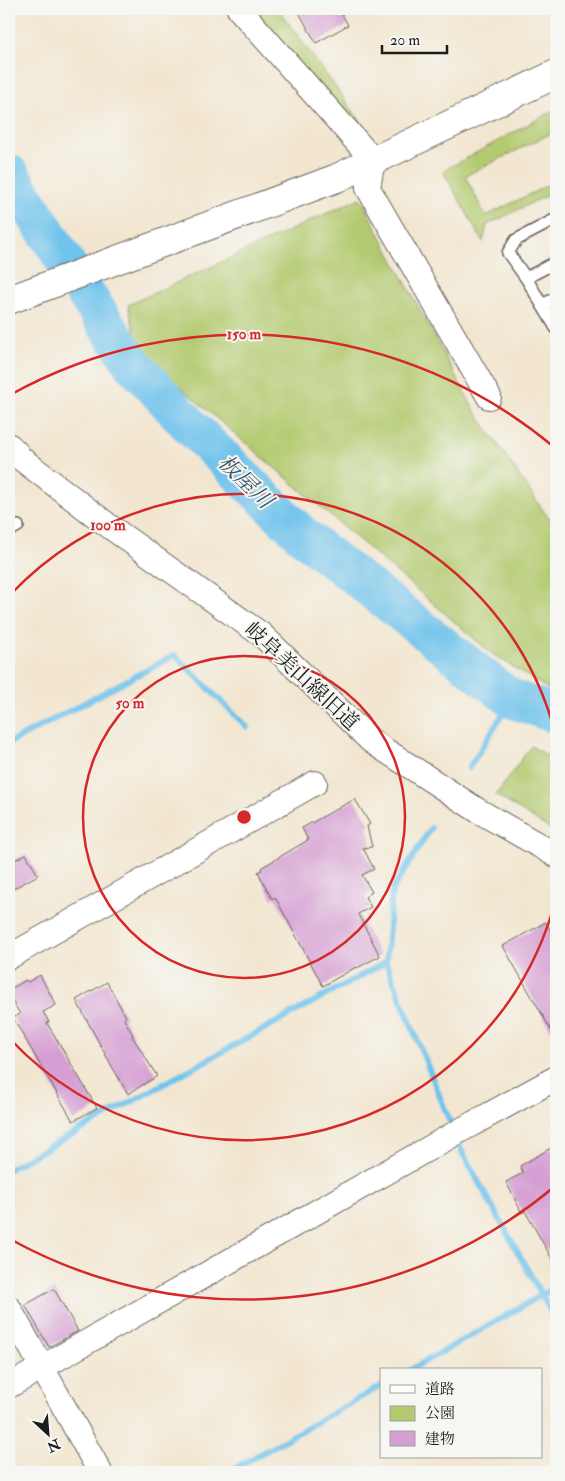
<svg xmlns="http://www.w3.org/2000/svg" width="565" height="1481" font-family="'IM FELL Double Pica','Noto Serif JP',serif">
<style>
.green{fill:#b3ca6f;stroke:#687346}
.lines{fill:none;stroke-linecap:round;stroke-linejoin:round}
.stream{stroke:#70c3ec;stroke-width:6}
.river{stroke:#70c3ec;stroke-width:39}
.building{fill:#d59fd3}
.service-casing{stroke:#67635b;stroke-width:14}
.minor-casing{stroke:#67635b;stroke-width:26}
.tertiary-casing{stroke:#67635b;stroke-width:30}
.service{stroke:#fff;stroke-width:11}
.minor{stroke:#fff;stroke-width:24}
.tertiary{stroke:#fff;stroke-width:28}
.ring{fill:none;stroke:#d62828;stroke-width:2.5}
.labels{text-anchor:middle;stroke-width:4;stroke-linejoin:round;paint-order:stroke}
.street-label{font-size:21px;fill:#1c1c1c;stroke:#f6f6f2}
.water-label{font-size:22px;font-style:italic;fill:#395665;stroke:#f6f6f2}
.centre{fill:#d62828;stroke:#f6f6f2;stroke-width:2.5}
.ring-label{font-size:15px;text-anchor:middle;font-weight:bold;fill:#d62828;stroke:#f6f6f2;stroke-width:4;stroke-linejoin:round;paint-order:stroke}
</style>
<rect width="100%" height="100%" fill="#f6f6f2"/>
<filter id="ink" filterUnits="userSpaceOnUse"><feTurbulence type="fractalNoise" baseFrequency=".02" numOctaves="2"/><feDisplacementMap in="SourceGraphic" scale="10" xChannelSelector="R" yChannelSelector="G"/><feConvolveMatrix kernelMatrix="1 2 1 2 8 2 1 2 1" color-interpolation-filters="sRGB"/></filter>
<filter id="wash" filterUnits="userSpaceOnUse"><feTurbulence type="fractalNoise" baseFrequency=".0096" numOctaves="4" result="noise"/><feDisplacementMap in="SourceGraphic" scale="20" xChannelSelector="R" yChannelSelector="G"/><feGaussianBlur stdDeviation="1.12" result="paint"/><feColorMatrix in="noise" values="0 0 0 0 0 0 0 0 0 0 0 0 0 0 0 0 0 1.4 0 .05"/><feComposite in="paint" operator="in"/></filter>
<g filter="url(#wash)">
<rect width="100%" height="100%" fill="#f2e6d0"/>
<!-- green -->
<path class="green" d="M253,9h25l84,114 -28,-14z
M556,109v22l-91,45 21,40 70,-35v10l-69,34 -4,17 -40,-71z
M360,198l113,210 74,108 9,5v173l-65,-41 -319,-273 -35,-38 -9,-37z
M531,746l25,14v73l-60,-38z"/>
<g class="lines">
<!-- stream -->
<path class="stream" d="M9,743l166,-88 72,72
M469,768l43,-69
M431,828l-39,62 -6,72 76,190 94,169
M9,1169l377,-207
M410,1370l146,-83
M228,1472l153,-86"/>
<!-- river -->
<path class="river" d="M9,173l74,117 49,73 59,64 111,108 194,152 16,12 44,15"/>
</g>
<g id="blocks">
<!-- building -->
<path class="building" d="M297,9h42l9,16 -32,18z
M355,799l15,25 -3,2 5,21 -9,1 11,21 -12,6 10,17 -7,5 6,10 -13,7 22,42 -23,12 -1,-1 -33,19 -48,-89 -3,2 -14,-27 4,-2 -1,-2 47,-28 -6,-12z
M26,854l12,21 -29,16v-28z
M546,922l10,18v99l-53,-93z
M40,975l16,30 -13,7 6,10 -2,1 50,85 -24,13 -60,-103 7,-4 -11,-19 3,-1 -3,-4 17,-10 2,2z
M107,982l19,35 -2,2 9,16 -1,1 25,40 -29,18 -18,-31 -34,-63z
M556,1145v121l-31,-55 -3,2 -16,-31 17,-9 -3,-7z
M54,1289l24,42 -29,16 -24,-42z"/>
</g>
</g>
<g filter="url(#ink)">
<use href="#blocks" fill-opacity="0" stroke="#67635b" stroke-width="1"/>
<g class="lines">
<!-- service casing -->
<g class="service-casing">
<path id="service" d="M556,219l-40,21 -8,13 18,25 30,50
M526,278l30,-16
M542,305l14,-7
M9,531l9,-5"/>
</g>
<!-- minor casing -->
<g class="minor-casing">
<path id="minor" d="M239,9l134,151 -5,28 121,209
M9,451l6,3 94,72 153,109 109,106 106,69 79,45
M9,957l306,-174
M9,1308l91,164
M9,1386l454,-257 93,-51"/>
</g>
<!-- tertiary casing -->
<g class="tertiary-casing">
<path id="tertiary" d="M9,300l328,-122 219,-104
M9,448l6,6"/>
</g>
<!-- service -->
<use href="#service" class="service"/>
<!-- minor -->
<use href="#minor" class="minor"/>
<!-- tertiary -->
<use href="#tertiary" class="tertiary"/>
</g>
</g>
<!-- distance rings -->
<g class="ring">
<circle cx="244" cy="817" r="161"/>
<path d="M556 898A322 322 0 0 1 10 1039M10 595A322 322 0 0 1 556 736"/>
<path d="M554 1187A483 483 0 0 1 10 1239M10 395A483 483 0 0 1 554 447"/>
</g>
<g class="labels">
<!-- street labels -->
<g class="street-label">
<text transform="translate(302 676) rotate(43)" y="7">岐阜美山線旧道</text>
</g>
<!-- water labels -->
<g class="water-label">
<text transform="translate(246 481) rotate(44)" y="8">板屋川</text>
</g>
</g>
<circle cx="244" cy="817" r="8" class="centre"/>
<g class="ring-label">
<text x="244" y="339">150 m</text>
<text x="108" y="530">100 m</text>
<text x="130" y="708">50 m</text>
</g>
<!-- margin -->
<rect width="565" height="1481" fill="none" stroke="#f6f6f2" stroke-width="30"/>
<!-- legend -->
<rect x="380" y="1368" width="162" height="90" fill="#f6f6f2" stroke="#9f9f9c"/>
<rect x="390" y="1385" width="25" height="8" fill="#ffffff" stroke="#9f9f9c"/>
<text x="425" y="1394" font-size="15" fill="#1c1c1c">道路</text>
<rect x="390" y="1406" width="25" height="15" fill="#b3ca6f" stroke="#9f9f9c"/>
<text x="425" y="1418" font-size="15" fill="#1c1c1c">公園</text>
<rect x="390" y="1431" width="25" height="15" fill="#d59fd3" stroke="#9f9f9c"/>
<text x="425" y="1444" font-size="15" fill="#1c1c1c">建物</text>
<!-- north arrow -->
<g transform="translate(48 1434) rotate(154)" stroke="#f6f6f2" stroke-width="4" paint-order="stroke">
<path d="M0-4L9 19L0 12L-9 19Z" fill="#1c1c1c"/>
<text y="-8" font-size="14" font-weight="bold" text-anchor="middle" fill="#1c1c1c">N</text>
</g>
<!-- scale -->
<path d="M382 45v8h65v-8" fill="none" stroke="#1c1c1c" stroke-width="2.5"/>
<text x="390" y="45" font-size="15" fill="#1c1c1c" stroke="#f6f6f2" stroke-width="4" paint-order="stroke">20 m</text>
</svg>
